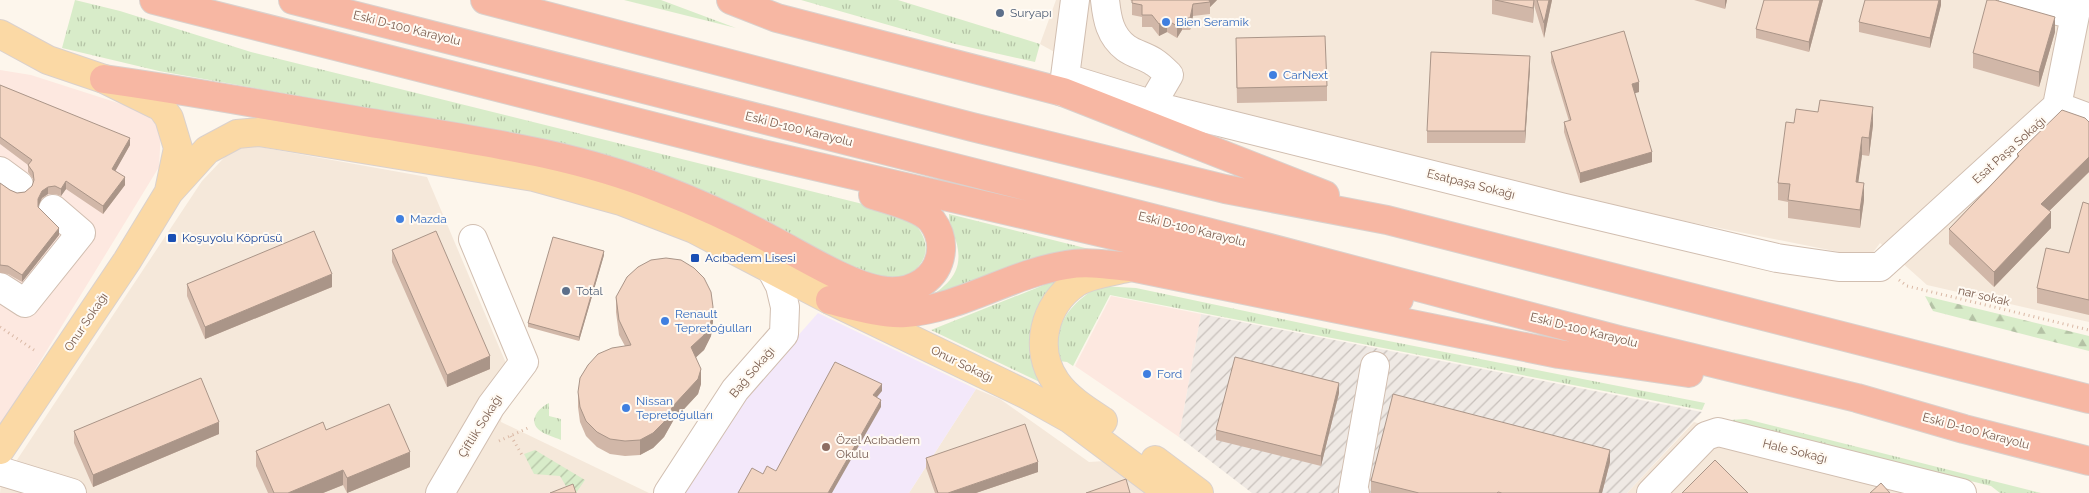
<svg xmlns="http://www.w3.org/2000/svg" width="2089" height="493" font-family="Raleway,sans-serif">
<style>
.residential{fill:#f5e8da}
.commercial{fill:#fde8e0}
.industrial{fill:url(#industrial-furrows)}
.education{fill:#f3e8fa}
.grass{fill:url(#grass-tufts)}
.forest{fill:url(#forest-firs)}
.garden{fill:url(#garden-furrows)}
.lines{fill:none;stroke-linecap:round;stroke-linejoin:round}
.minor-casing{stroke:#d1beb0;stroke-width:30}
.major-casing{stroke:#dad1cd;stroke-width:30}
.highway-casing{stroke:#dad1cd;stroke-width:30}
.path{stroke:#d9b8a5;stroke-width:3;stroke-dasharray:1 4;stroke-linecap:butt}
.minor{stroke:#fff;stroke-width:28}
.major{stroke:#fbd9a5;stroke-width:28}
.highway{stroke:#f7b7a3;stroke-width:28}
.wall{fill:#d1b7a8}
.shaded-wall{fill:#aa9588}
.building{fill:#f3d5c3;stroke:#aa9588}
.service-dot{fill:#5c6f8a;stroke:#fffaf3;stroke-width:2}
.shop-dot{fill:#3f7fe0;stroke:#fffaf3;stroke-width:2}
.transit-dot{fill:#1a4fb4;stroke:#fffaf3;stroke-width:2}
.education-dot{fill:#8d6e63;stroke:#fffaf3;stroke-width:2}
.labels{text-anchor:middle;stroke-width:4;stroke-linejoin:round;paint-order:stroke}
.service-label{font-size:12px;fill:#4e5e75;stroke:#fffaf3;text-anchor:start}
.shop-label{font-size:12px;fill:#366cbe;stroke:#fffaf3;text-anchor:start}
.street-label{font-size:12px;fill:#7a5c4d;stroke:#fffaf3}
.transit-label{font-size:12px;fill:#164399;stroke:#fffaf3;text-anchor:start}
.education-label{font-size:12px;fill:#785e54;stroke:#fffaf3;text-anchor:start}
</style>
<defs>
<pattern id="industrial-furrows" width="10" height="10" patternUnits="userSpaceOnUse" patternTransform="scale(1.25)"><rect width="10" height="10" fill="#efe9e4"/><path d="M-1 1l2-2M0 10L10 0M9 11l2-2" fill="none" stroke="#c7c0bb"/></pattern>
<pattern id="grass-tufts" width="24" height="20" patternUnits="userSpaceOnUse" patternTransform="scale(1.25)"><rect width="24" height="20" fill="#d8ecc9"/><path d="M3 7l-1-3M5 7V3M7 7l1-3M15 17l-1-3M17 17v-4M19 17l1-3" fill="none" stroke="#b4c2a5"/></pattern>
<pattern id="forest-firs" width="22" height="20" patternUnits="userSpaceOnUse" patternTransform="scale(1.25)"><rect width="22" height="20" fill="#d8ecc9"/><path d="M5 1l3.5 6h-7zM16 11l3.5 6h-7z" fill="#b4c2a5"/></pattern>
<pattern id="garden-furrows" width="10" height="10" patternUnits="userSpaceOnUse" patternTransform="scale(1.25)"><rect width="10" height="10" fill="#d8ecc9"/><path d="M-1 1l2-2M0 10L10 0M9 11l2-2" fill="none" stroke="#b4c2a5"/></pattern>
</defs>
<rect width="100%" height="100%" fill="#fdf6ec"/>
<!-- residential -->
<path class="residential" d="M1056,0h1033v322l-162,-37 -47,-42 -11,15 -304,-61 -469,-122 -56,-31z
M238,143l189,34 81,191 -7,54 148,71h-649l1,-9 201,-303z
M976,389l24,10 89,63 16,-1 42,32h-238z
M1694,422l247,71h-314z"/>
<!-- commercial -->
<path class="commercial" d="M0,70l31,5 112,36 18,19 -2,37 -159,260z
M1111,296l90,18 -22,123 -104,-71z"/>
<!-- industrial -->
<path class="industrial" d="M1201,314l501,98 -75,81h-375l-73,-56z"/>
<!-- education -->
<path class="education" d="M818,313l158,76 -67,104h-225l57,-93z"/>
<!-- grass -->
<path class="grass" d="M75,0l45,11 131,41 656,163c16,16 28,35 9,54 -2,3 -5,7 -8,9 -5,3 -14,2 -20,3l-449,-160 -280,-50 -97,-23z
M624,0h37l75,28z
M801,0h97l142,44 -5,18 -80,-18z
M949,214l148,37 -177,53c24,-17 46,-29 36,-63 -3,-10 -7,-17 -7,-27z
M1064,277l-16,109 -117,-56z
M1101,286l35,2 217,46 352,69 -3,7 -592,-115 -37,71 -6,-4 -8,-1c0,-7 -2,-16 -1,-23 3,-25 23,-42 43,-52z
M549,403v13l12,3v21c-7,-3 -18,-6 -23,-11 -10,-10 2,-22 11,-26z
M1746,419l295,74h-41l-9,-7 -246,-60 -14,-6z"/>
<!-- forest -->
<path class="forest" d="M1925,296l164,40v15l-156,-40z"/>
<!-- garden -->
<path class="garden" d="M535,450l50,30 -9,13h-6l-10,-17 -26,-2 -10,-20z"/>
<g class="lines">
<!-- minor casing -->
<g class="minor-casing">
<path id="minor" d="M1105,0c2,19 5,36 21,48 8,6 19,8 28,14 5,3 10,8 15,13l-17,29
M2013,0l61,15
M1066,78l101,31 394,98 216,51 62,9h41l177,-161 21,-106
M1063,92l12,-92
M2057,106l32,12
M0,171l19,14
M0,287l25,16 56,-70 -28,-24
M0,471l72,22
M440,493l51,-87 33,-44 -51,-123
M668,493l67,-103 49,-56 1,-27 -5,-21 -9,-17
M1355,493l-2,-2 22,-125
M1651,493l55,-57 12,-4 244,61"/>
</g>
<!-- major casing -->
<g class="major-casing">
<path id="major" d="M0,34l48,26 56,19 57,28 8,11 9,30 -9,43
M1103,421c-17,-11 -36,-23 -47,-39 -23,-33 -12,-77 20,-99 13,-9 35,-11 51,-15
M0,450l127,-189 42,-69 38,-42 30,-16 22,-2 275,45 87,24 73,28 136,71 197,95 43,24 99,74
M1155,460l44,33"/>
</g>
<!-- highway casing -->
<g class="highway-casing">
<path id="highway" d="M154,0l596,151 599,139 50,9
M293,0l969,246 357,94 238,58 107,31 125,32
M485,0l487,127 253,62 162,31 702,179
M731,0l46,18 286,74 262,103
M104,79c94,13 187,31 280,46 93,16 187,28 275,63 39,15 77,32 113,52 29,15 77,45 108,50 16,3 30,1 43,-8 20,-14 24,-41 9,-61 -10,-13 -43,-21 -59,-26
M830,300c21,5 55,15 75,13 57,-5 105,-39 161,-48 21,-4 44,0 65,2l428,87 130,19"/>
</g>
<!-- path -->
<path class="path" d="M1899,280l8,6 182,44
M0,327l37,25
M511,436l11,19
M499,441l29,-13"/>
<!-- minor -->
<use href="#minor" class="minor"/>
<!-- major -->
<use href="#major" class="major"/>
<!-- highway -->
<use href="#highway" class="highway"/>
</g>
<!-- wall -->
<path class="wall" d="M1130,0h87l-7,7v7l-17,2 -3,14h-8l-5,8 -10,-6 -8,4 -7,-9h-10v-10l-10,-2v-14z
M1492,0h60l-8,38 -10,-33 -1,18 -41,-9z
M1694,0h33l-2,9z
M1823,0l-14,52 -53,-14v-9z
M1941,0v5l-11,43 -71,-16v-10z
M2055,32l-16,55 -66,-19v-15z
M1551,52l88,40 -4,1 17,69 -72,21 -16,-51v-10l5,-1 -18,-59z
M1236,53l91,33v15l-90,2z
M1530,68l-5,75h-98v-12z
M0,85l130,60 -15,26 10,14 -22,29 -37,-25 -5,7 -6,-2h-7l-6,4 -4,7v2l21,28 -37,47 -14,-8 -8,-1v-90l10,7 7,3 8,-1 7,-6 2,-4 -1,-3 -5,-7v-7l-28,-21z
M1794,123l79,2 -4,31 -7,-1 -4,27 6,18 -4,28 -72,-10v-16l-10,-2v-17z
M2017,154l72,18 -40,39 2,17 -57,59 -45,-43v-15l68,-72z
M2089,204v111l-52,-12v-15l32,-35z
M392,250l98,119 -43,18 -55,-125z
M604,255l-25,86 -51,-14v-4z
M187,284l145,3 -127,52 -18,-43z
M616,297l97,25 -2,14 -7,14 -8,7 5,27 -3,10 -25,27 -9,16 -11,11 -13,7 -15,1 -15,-2 -13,-7 -11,-11 -6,-14 -2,-15v-15l47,-46 -6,-11 -3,-23z
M1339,393l-18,73 -105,-26v-10z
M326,430l84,37 -63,26 -4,-8 -20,8h-55l-12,-27v-15z
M74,431l145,3 -126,53 -19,-44z
M926,458l112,14 -62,21h-41l-9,-25z
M1610,462l-8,31h-231v-12z"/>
<!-- shaded-wall -->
<path class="shaded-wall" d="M1208,0h9l-7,7v-5z
M1534,0l-1,23v-15z
M1549,0h3l-8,38v-15z
M1725,0h2l-2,9z
M1820,0h3l-14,52v-10z
M1939,0h2v5l-11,43v-10z
M1193,4v12l-3,14v-12z
M2055,17v15l-16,55v-15z
M1182,18v12l-5,8v-12z
M1167,20v12l-8,4v-12z
M1530,56v12l-5,75v-12z
M1639,82v10l-7,2v-10z
M1873,107v18l-4,31v-18z
M1862,137v18l-6,44v-17z
M130,138v7l-18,32v-8z
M1652,152v10l-72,21v-10z
M2089,157v15l-48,47v-15z
M125,177v8l-22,29v-8z
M66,181v8l-5,7v-7z
M1864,183v17l-4,28v-18z
M48,187v7l-6,4 -4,9v-8l4,-8z
M2051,212v16l-57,59v-15z
M59,228v7l-37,47v-7z
M604,251v4l-25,86v-4z
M332,274v13l-127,52v-12z
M713,307v15l-2,14 -7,14 -13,12v-15z
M490,356v13l-43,18v-12z
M701,369v15l-3,10 -25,27 -9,16 -11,11 -13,7v-15z
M1339,383v10l-18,73v-10z
M882,384v7l-9,11v-7z
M881,400v7l-49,86h-4z
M219,422v12l-126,53v-12z
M1610,450v12l-8,31h-3z
M410,452v15l-63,26v-15z
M1038,462v10l-62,21h-28z
M343,470v15l-20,8h-35z"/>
<!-- building -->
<path class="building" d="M1132,0h77l1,2 -17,2 -3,14h-8l-5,8 -10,-6 -8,4 -7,-9h-10v-10l-10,-2z
M1495,0h39l-1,8z
M1537,0h12l-5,23z
M1764,0h56l-11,42 -53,-13z
M1865,0h74l-9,38 -71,-16z
M1987,0h8l60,17 -16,55 -66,-19z
M1624,31l15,51 -7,2 20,68 -72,21 -16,-51 7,-2 -20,-68z
M1325,36l2,50 -90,2 -1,-50z
M1431,52l99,4 -5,75h-98z
M0,85l130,53 -18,31 13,8 -22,29 -37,-25 -5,8 -6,-3 -7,1 -6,4 -4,8v8l21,21 -37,47 -14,-9 -8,-1v-82l10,7 7,3 8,-1 7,-6 2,-6 -1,-8 -5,-7 4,-5 -32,-23z
M1820,100l53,7 -4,31 -7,-1 -6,45 8,1 -4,27 -72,-10 2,-16 -12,-1 8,-61 8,1 2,-14 22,3z
M2062,110l23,8 4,4v35l-48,47 10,8 -57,60 -45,-43 70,-73 -2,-2z
M2083,202l6,2v96l-52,-12 9,-40 23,5z
M314,231l18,43 -127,53 -18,-43z
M436,231l54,125 -43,19 -55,-125z
M553,237l51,14 -25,86 -51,-14z
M666,258l15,2 13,8 10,10 7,14 2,15 -2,14 -7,14 -13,12 10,22 -3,10 -25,27 -9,16 -11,11 -13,7 -15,1 -15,-2 -13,-7 -11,-11 -6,-14 -2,-15 2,-14 8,-13 10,-11 14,-6 19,-3 -12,-25 -3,-23 11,-20 11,-10 13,-7z
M1235,357l104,26 -18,73 -105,-26z
M835,362l47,22 -9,11 8,5 -53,93h-90l14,-25 11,6 4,-8 9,5z
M201,378l18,44 -126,53 -19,-44z
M1393,394l217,56 -11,43h-97l-4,-1 -1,1h-78l-48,-12z
M389,404l21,48 -63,26 -4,-8 -55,23h-14l-18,-42 67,-29 3,8z
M1025,424l13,38 -90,31h-10l-12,-35z
M1715,460l33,33h-66z
M1126,479l4,14h-44z
M1881,483l9,10h-20z
M573,484l3,9h-26z"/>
<!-- markers -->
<g class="service-dot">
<circle cx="1000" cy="13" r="5"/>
<circle cx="566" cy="291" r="5"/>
</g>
<g class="shop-dot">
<circle cx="1166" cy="22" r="5"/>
<circle cx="1273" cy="75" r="5"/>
<circle cx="400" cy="219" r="5"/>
<circle cx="665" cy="321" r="5"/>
<circle cx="1147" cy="374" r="5"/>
<circle cx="626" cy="408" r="5"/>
</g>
<g class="transit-dot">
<rect x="167" y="233" width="10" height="10" rx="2.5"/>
<rect x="690" y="253" width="10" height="10" rx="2.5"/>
</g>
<circle class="education-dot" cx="826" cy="447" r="5"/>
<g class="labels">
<!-- service labels -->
<g class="service-label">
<text x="1010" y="17">Suryapı</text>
<text x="576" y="295">Total</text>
</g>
<!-- shop labels -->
<g class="shop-label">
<text x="1176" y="26">Bien Seramik</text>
<text x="1283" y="79">CarNext</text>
<text x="410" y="223">Mazda</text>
<text x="675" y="318">Renault<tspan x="675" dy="14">Tepretoğulları</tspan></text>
<text x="1157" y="378">Ford</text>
<text x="636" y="405">Nissan<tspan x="636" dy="14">Tepretoğulları</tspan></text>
</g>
<!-- street labels -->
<g class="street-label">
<text transform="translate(407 28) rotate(14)" y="4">Eski D-100 Karayolu</text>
<text transform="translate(799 129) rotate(14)" y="4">Eski D-100 Karayolu</text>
<text transform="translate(2009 150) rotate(-42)" y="4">Esat Paşa Sokağı</text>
<text transform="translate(1471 184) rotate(14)" y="4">Esatpaşa Sokağı</text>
<text transform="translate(1192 229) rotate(14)" y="4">Eski D-100 Karayolu</text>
<text transform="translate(1984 296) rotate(13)" y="4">nar sokak</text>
<text transform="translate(86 322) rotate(-56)" y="4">Onur Sokağı</text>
<text transform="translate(1584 330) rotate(14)" y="4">Eski D-100 Karayolu</text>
<text transform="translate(962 364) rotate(26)" y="4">Onur Sokağı</text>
<text transform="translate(752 372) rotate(-50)" y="4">Bağ Sokağı</text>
<text transform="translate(480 426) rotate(-58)" y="4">Çiftlik Sokağı</text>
<text transform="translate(1976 431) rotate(15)" y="4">Eski D-100 Karayolu</text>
<text transform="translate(1795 451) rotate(14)" y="4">Hale Sokağı</text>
</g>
<!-- transit labels -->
<g class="transit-label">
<text x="182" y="242">Koşuyolu Köprüsü</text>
<text x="705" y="262">Acıbadem Lisesi</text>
</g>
<!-- education labels -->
<g class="education-label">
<text x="836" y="444">Özel Acıbadem<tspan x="836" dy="14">Okulu</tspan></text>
</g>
</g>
</svg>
